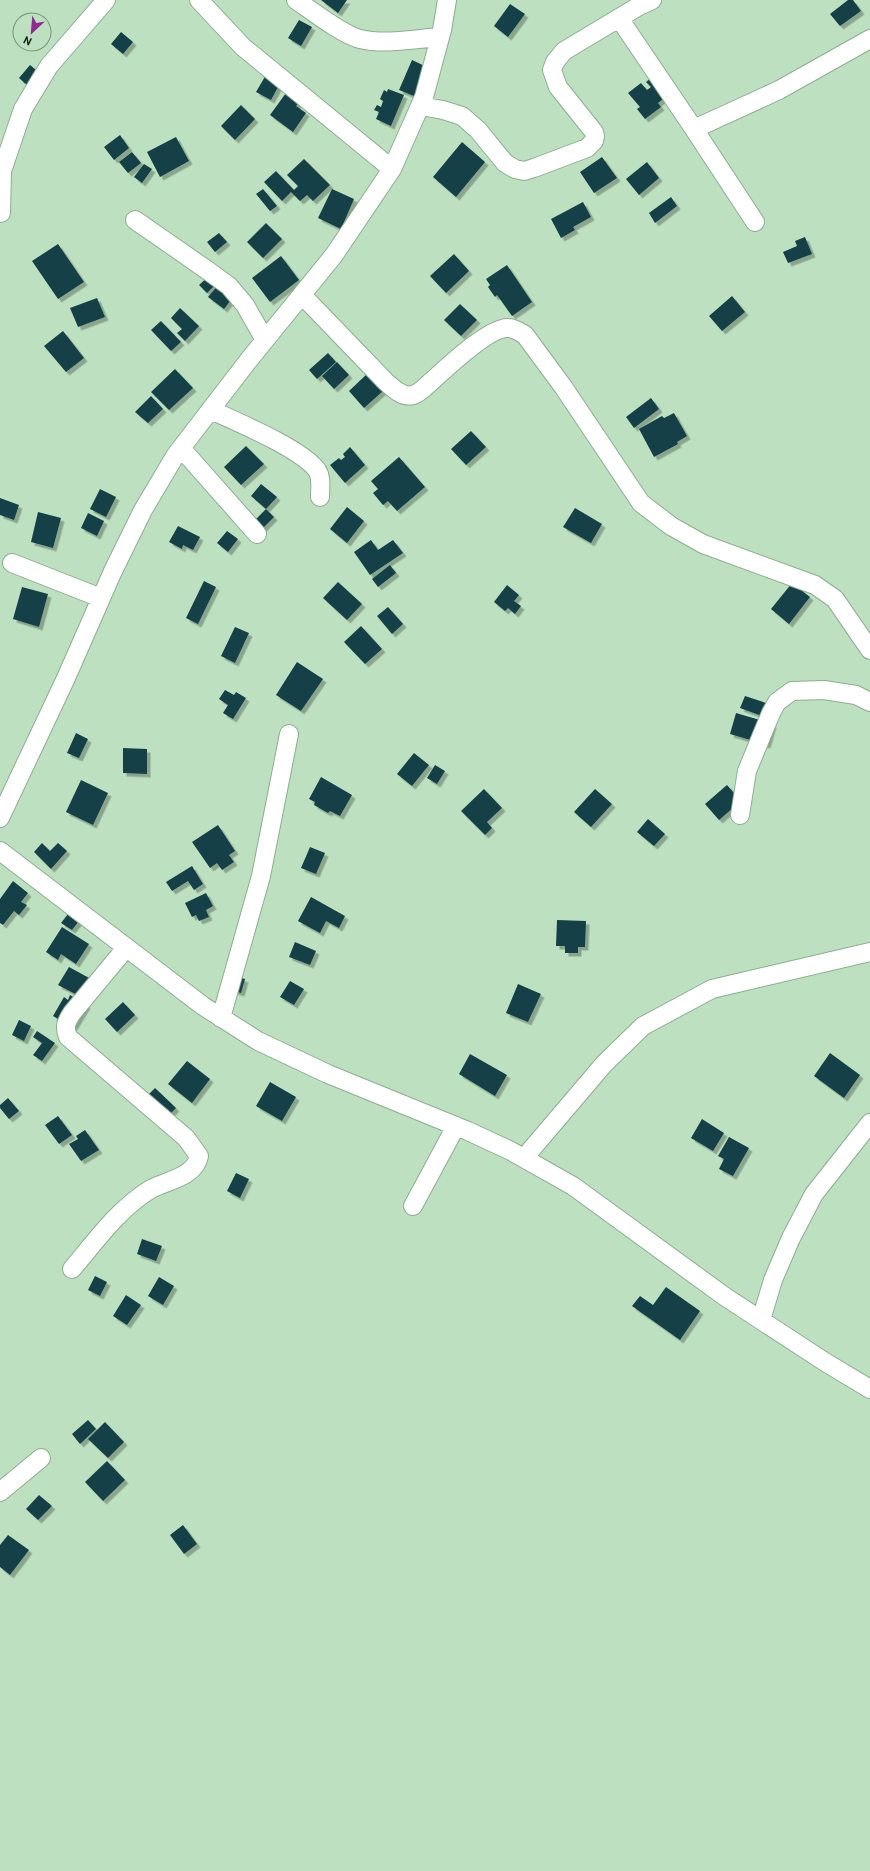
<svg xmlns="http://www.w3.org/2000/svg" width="870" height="1871" font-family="Cabin,sans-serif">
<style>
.building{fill:#134147;filter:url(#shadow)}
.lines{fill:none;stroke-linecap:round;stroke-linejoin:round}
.minor-casing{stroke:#8cae8e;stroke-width:20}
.minor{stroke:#fff;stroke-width:18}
</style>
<defs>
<filter id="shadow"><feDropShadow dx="3.5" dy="3.5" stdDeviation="0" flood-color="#0004"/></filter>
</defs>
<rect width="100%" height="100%" fill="#bde1c0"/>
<!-- building -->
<path class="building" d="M321,0h26l-9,13z
M848,0h5l8,11 -21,15 -10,-12z
M510,4l15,10 -17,23 -14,-11z
M299,20l13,7 -11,19 -13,-8z
M121,32l12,10 -10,12 -12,-10z
M412,60l15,7 -13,29 -15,-6z
M30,65l17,14 -11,14 -17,-15z
M270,68l14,8 -13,24 -15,-8z
M651,78l18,16 -11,9 3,4 -16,12 -8,-10 3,-2 -12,-14 13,-10 6,7 4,-3 -5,-5z
M388,89l16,6 -13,31 -15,-7 3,-7 -5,-2 3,-5 4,2 2,-6 -3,-2 4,-9 3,2z
M286,93l13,9 -3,4 10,7 -13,19 -23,-17z
M241,105l14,14 -20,21 -14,-14z
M120,135l9,13 -15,12 -10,-13z
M176,137l13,24 -29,16 -13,-25z
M462,142l23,20 -29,35 -23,-20z
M132,152l9,11 -13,10 -9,-11z
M602,157l15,21 -23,15 -14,-21z
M304,159l26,26 -17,16 -6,-6 -7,6 -9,-9 -9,9 -18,-19 12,-11 18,19 4,-4 -11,-11z
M647,162l12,16 -20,17 -13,-16z
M144,164l8,5 -10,14 -8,-6z
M263,189l14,17 -7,5 -14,-17z
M332,189l22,10 -13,30 -23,-11z
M671,197l6,9 -22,17 -6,-10z
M583,202l8,15 -18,10 2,3 -14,8 -10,-19z
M266,223l16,16 -19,19 -16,-16z
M219,233l8,9 -12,10 -8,-10z
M805,237l7,17 -24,9 -5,-11 14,-6 -2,-5z
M58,244l26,38 -26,17 -26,-38z
M454,254l15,17 -23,22 -16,-17z
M281,256l18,24 -29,22 -18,-24z
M507,265l25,37 -20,14 -15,-21 -2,2 -7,-10 2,-2 -4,-6z
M209,276l7,8 -9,9 -8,-8z
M219,284l15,12 -10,13 -16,-12z
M732,296l13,16 -23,19 -13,-15z
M97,298l8,19 -27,10 -8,-19z
M460,304l17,16 -16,16 -17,-16z
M180,308l19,18 -14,15 -8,-8 5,-4 -11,-11z
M161,321l20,21 -10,9 -20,-21z
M63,331l21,27 -18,14 -22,-26z
M328,353l8,9 -19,17 -8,-9z
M337,362l12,13 -15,14 -12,-13z
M175,369l18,19 -24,22 -18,-18z
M367,374l16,17 -19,17 -15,-17z
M151,396l12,13 -15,14 -13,-11z
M651,398l8,11 -25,19 -8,-11z
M674,413l13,23 -10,6 1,2 -24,13 -15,-28 23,-13 2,2z
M471,431l15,16 -20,18 -15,-16z
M246,446l18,18 -23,21 -17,-18z
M350,447l15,18 -20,18 -15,-18 9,-7 2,2 4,-3 -2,-3z
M399,457l26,30 -28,24 -9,-10 -5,4 -10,-12 5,-4 -7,-8z
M261,484l16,13 -11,12 -15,-13z
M100,489l16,8 -10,20 -16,-8z
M0,498l19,7 -5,15 -14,-5z
M347,507l17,14 -17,22 -17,-14z
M575,508l27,16 -11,19 -28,-16z
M266,509l8,8 -14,14 -8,-8z
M38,512l23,6 -8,30 -22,-6z
M88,513l16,8 -7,15 -16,-8z
M178,526l22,11 -7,13 -10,-5 -1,4 -13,-7z
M227,531l11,8 -10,13 -11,-9z
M371,540l7,10 15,-10 10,13 -33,22 -16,-23z
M390,565l6,8 -18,14 -6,-8z
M204,581l12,6 -18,37 -12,-6z
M338,582l24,22 -15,16 -24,-22z
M792,583l18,14 -21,27 -18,-15z
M507,585l12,10 -5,6 7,5 -6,8 -7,-6 -3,3 -11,-9z
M22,587l26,7 -9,33 -26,-8z
M388,607l15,17 -11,10 -15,-18z
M361,626l21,23 -17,15 -21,-22z
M235,627l14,6 -14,30 -14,-7z
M297,662l26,17 -22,32 -25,-16z
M225,690l9,5 2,-3 10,6 -13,21 -10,-6 5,-8 -9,-6z
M745,696l21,7 -4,13 -22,-8z
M736,713l37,11 -6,21 -37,-11z
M76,733l12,6 -9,19 -12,-5z
M123,748l24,1v25l-24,-1z
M414,753l15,12 -17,21 -15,-12z
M435,765l10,6 -8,13 -10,-6z
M321,777l31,18 -12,21 -10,-5 -2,2 -14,-8 1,-3 -6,-3z
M81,780l27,13 -15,32 -27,-13z
M727,785l14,16 -22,19 -14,-16z
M484,789l18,19 -15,14 5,6 -7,7 -24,-24z
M595,789l17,15 -21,23 -17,-15z
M648,819l17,15 -11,12 -17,-14z
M218,825l17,26 -6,4 5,7 -12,8 -5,-7 -7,5 -18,-26z
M42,843l8,8 8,-8 9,8 -16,18 -17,-17z
M310,847l15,6 -9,21 -15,-6z
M192,866l11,18 -9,6 -6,-9 -16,10 -6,-9z
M13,881l15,12 -7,9 6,3 -8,10 -5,-4 -11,14 -3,-2v-24z
M206,893l7,13 -7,4 3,7 -10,4 -3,-6 -4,2 -7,-14z
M311,897l34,19 -6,12 -13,-7 -6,12 -22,-12z
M68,914l11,7 -7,9 -11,-7z
M557,920l29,1 -1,26h-7v6h-13v-7h-9z
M62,927l27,17 -13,20 -15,-10 -3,6 -12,-8z
M295,942l21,9 -6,14 -21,-8z
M69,967l22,12 -10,18 -23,-12z
M225,973l20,6 -4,14 -20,-6z
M290,981l14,8 -10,16 -14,-8z
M518,984l23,10 -13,28 -22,-9z
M70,995l17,10 -14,23 -20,-12 11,-19 4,3z
M123,1002l12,13 -18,17 -12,-13z
M19,1020l12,6 -7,15 -12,-6z
M37,1031l18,12 -13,18 -9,-6 9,-12 -9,-6z
M830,1053l30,22 -16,23 -30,-22z
M470,1054l37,21 -12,21 -36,-22z
M187,1061l23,18 -18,24 -24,-19z
M270,1082l26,15 -14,24 -26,-15z
M155,1088l21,20 -9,9 -21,-20z
M8,1098l11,13 -10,8 -9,-11v-3z
M58,1116l14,19 -13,9 -14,-19z
M702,1119l22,14 -11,18 -22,-13z
M85,1130l14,20 -18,11 -12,-17 9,-5 -2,-3z
M729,1137l20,11 -16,28 -14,-7 5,-10 -6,-3z
M236,1173l13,6 -9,19 -13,-7z
M142,1239l20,7 -6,15 -19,-7z
M95,1276l12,6 -7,14 -12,-6z
M159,1277l15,9 -11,19 -15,-9z
M666,1287l34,24 -20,29 -48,-34 8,-10 13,9z
M126,1295l15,10 -14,20 -14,-9z
M88,1420l8,9 -16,15 -8,-10z
M105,1422l19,20 -16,16 -20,-19z
M107,1461l18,19 -22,21 -18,-19z
M39,1495l13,11 -14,14 -12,-11z
M183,1525l14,19 -13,10 -14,-19z
M8,1535l21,15 -19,25 -10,-8v-22z"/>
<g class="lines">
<!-- minor casing -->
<g class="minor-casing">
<path id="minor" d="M199,0l44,47 149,122
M296,0c16,11 47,35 64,39 25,6 54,0 80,-2
M619,18l75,111 85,-39 91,-51
M421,106l22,4 19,6 16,14 27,33 10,6 9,2 10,-3 53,-20 7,-7 1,-5 -1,-4 -36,-45 -6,-17 3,-8 9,-11 75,-45 13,-6
M694,129l61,93
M1,213l1,-42 21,-62 26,-43 57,-66
M135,220l72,50 22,16 16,19 20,35
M302,295l84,87c7,6 16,16 27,13 7,-2 14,-10 20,-15 13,-12 57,-53 75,-52 7,0 11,4 17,7l39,53 77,115 30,23 32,18 112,41 20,14 35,51
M211,410c26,12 89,38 106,60 5,8 3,17 3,27
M181,448l76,86
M12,563l89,35
M740,815l7,-44 24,-58 6,-11 15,-11 32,-1 32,5 14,7
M0,818l66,-140 47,-107 30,-61 32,-54 73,-95 86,-106 58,-86 32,-72 18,-67 5,-30
M0,851l203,155 55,35 70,33 140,57 43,20 62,35 151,110 101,66 45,27
M221,1018l40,-142 28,-142
M524,1158l80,-94 39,-38 69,-37 158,-37
M413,1206l43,-80
M72,1269c24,-28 47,-61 79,-80 17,-9 44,-12 48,-33l-13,-18 -118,-101c-4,-10 -2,-15 4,-24l54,-65
M761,1320l12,-40 18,-42 23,-44 56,-71
M0,1492l41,-34"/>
</g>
<!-- minor -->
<use href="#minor" class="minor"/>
</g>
<!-- north arrow -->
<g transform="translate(32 32) rotate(206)"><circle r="19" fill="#bde1c0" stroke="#77927a"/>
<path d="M0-3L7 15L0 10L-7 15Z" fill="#8e2a91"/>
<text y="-6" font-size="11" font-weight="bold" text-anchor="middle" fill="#0f1c11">N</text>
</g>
</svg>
